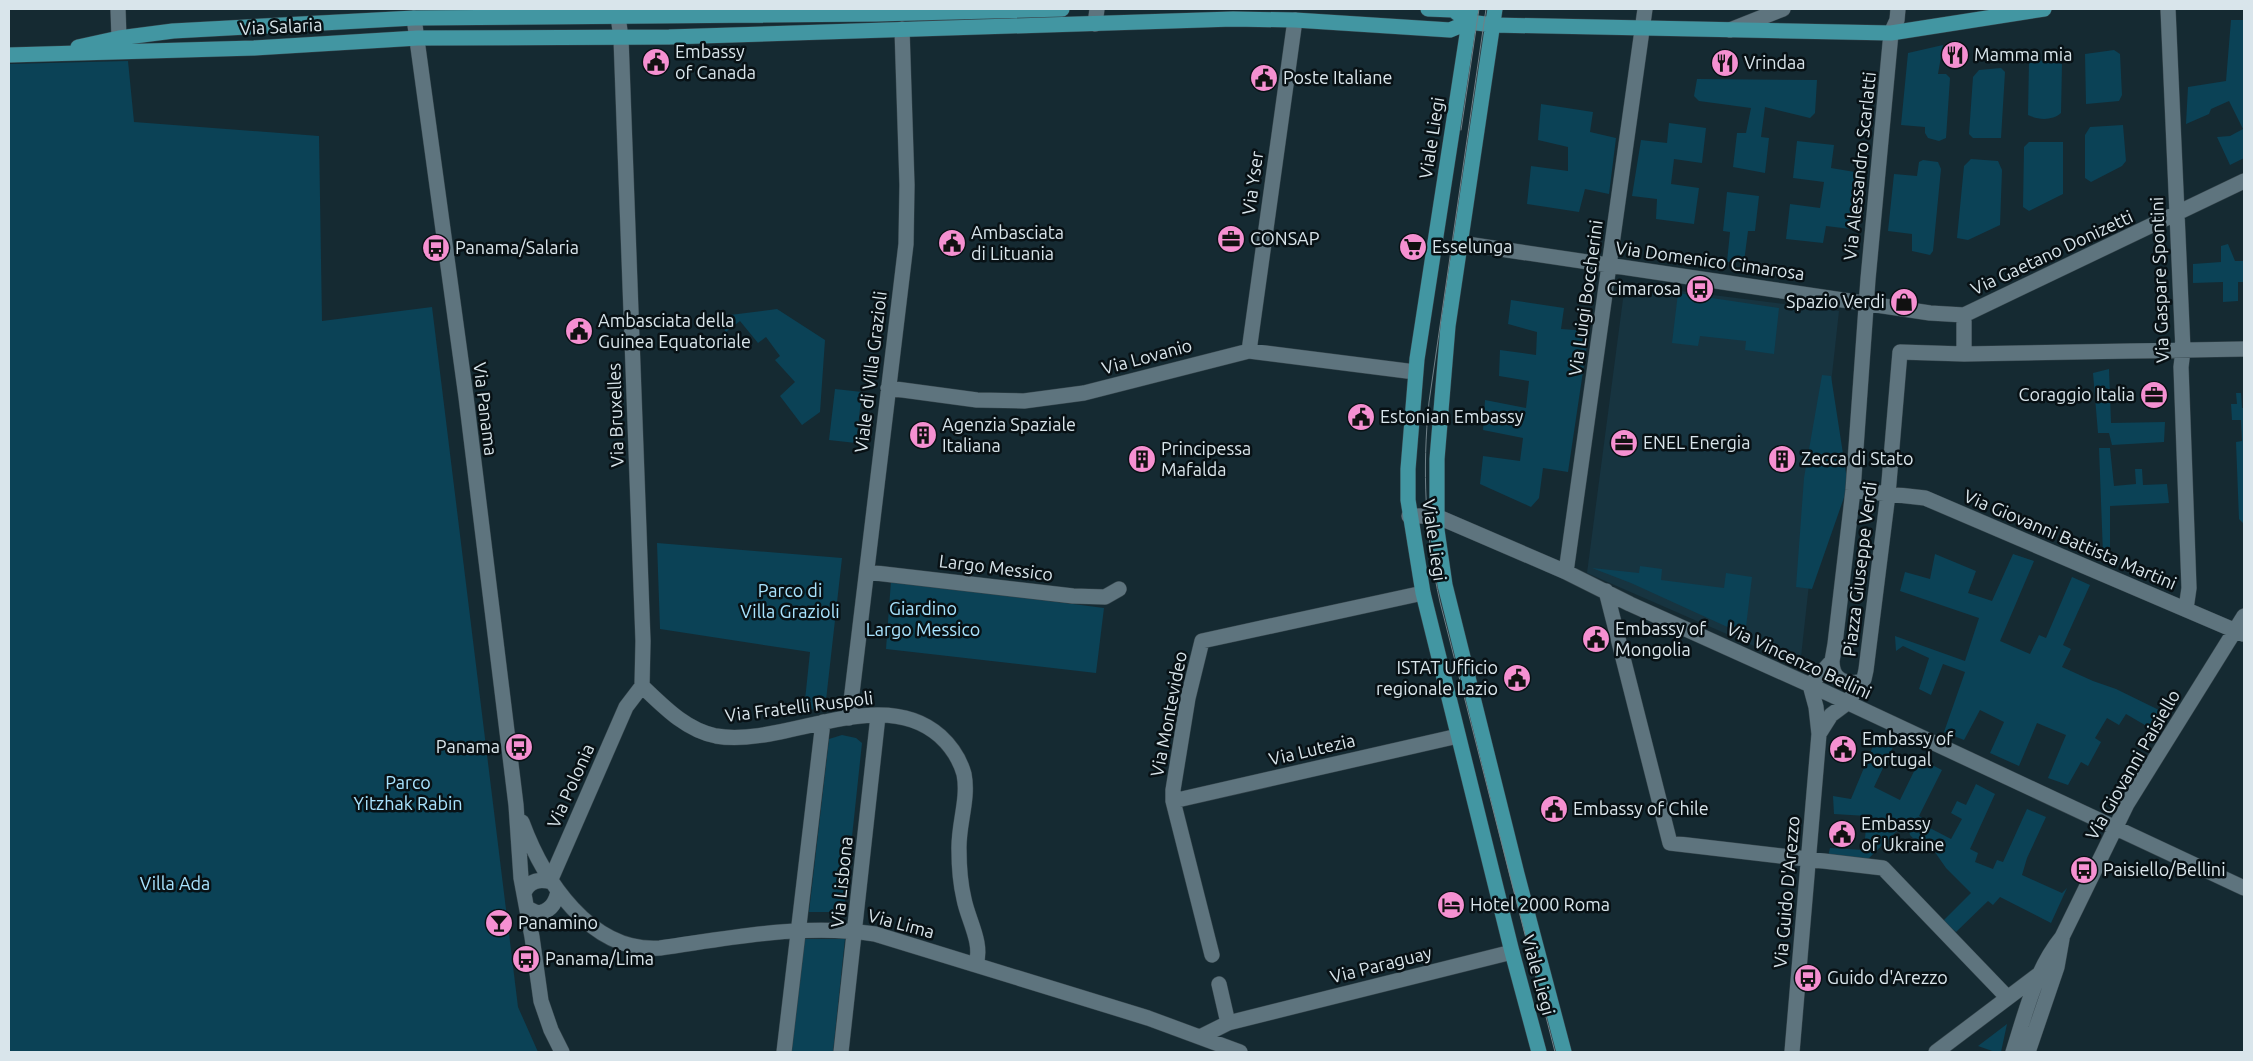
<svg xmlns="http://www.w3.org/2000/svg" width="2253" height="1061" font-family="Ubuntu,sans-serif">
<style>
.built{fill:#173440}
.green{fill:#0b4256}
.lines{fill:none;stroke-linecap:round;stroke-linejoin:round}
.minor-casing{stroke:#35454c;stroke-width:16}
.major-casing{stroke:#35454c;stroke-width:16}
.minor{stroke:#5e747e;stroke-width:15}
.major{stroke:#4296a2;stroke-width:15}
.tram{stroke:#6f8087;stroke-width:1}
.labels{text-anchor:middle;stroke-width:5;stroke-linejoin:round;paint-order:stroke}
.street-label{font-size:18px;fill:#d9e5eb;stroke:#081115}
.poi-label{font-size:18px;fill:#d9e5eb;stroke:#081115;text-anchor:start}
.park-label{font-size:18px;fill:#a9e4ff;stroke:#081115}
</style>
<rect width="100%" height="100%" fill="#152a32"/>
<!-- built -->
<path class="built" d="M1625,284l214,27 -39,355 -213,-93z"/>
<!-- green -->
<path class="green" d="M2231,20h13v138l-14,7 -13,-28 13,-1 13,-7 -14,-28 -18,8 -2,5 -23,10 2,-37 38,-6z
M1943,45l-5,29h8l4,4 -4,60 -7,3 -11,-3 -3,-5v-6l-24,-2 7,-72z
M2114,50l6,4 2,41 -3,6 -33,3 -1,-50z
M2057,60l5,4 -1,49c-9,8 -23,7 -33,2l1,-54z
M128,61l6,61 185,14 3,185 110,-14 86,700 20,45h-529v-988z
M2001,68l4,4 -4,66h-28l-4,-4 4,-57 6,-7z
M1697,79l120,1 -2,33 -5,5 -45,-11 -4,30 8,1 -4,35 -32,-6 4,-34h9l5,-25 -52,-7 -5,-5z
M1541,104l52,8 -3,20 26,6 -7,56 -24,-5 -6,23 -52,-8 4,-38 37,5v-24l-30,-7z
M1669,123l37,5 -4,35 -28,-4 -3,25 28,4 -5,36 -38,-5 1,-20 -25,-3 9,-56 26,3z
M2123,125l3,36 -4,5 -31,16 -6,-4v-43l5,-8z
M1797,141l37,4 -3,23 24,4 -4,57 -25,-3 -3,17 -37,-4 4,-35 30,4 4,-26 -31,-4z
M2029,142h34v52l-34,17 -6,-4 1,-60z
M1971,159l27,2 4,9 -2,55 -32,15 -11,-2 7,-72z
M1923,160l15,2 3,7 -8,82 -3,4 -18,-4v-17l-24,-3 6,-57 23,2 2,-14z
M1727,192l32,4 -4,35h-7l-4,31h-17l3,-30 -7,-1z
M2228,244l7,17h9v21h-6v19l-15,1v-20l-30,1v-19l28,-2v-16z
M1678,293l101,15 -5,46 -29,-4 1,-9 -46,-5 -2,10 -26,-3z
M1511,300l53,8 -3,21 28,2 -21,141 -25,-4 -4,30 -8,9 -51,-23 3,-28 37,5 3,-23 -40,-8 2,-30 41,8 3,-27 -30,-5 1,-26 36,5 1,-23 -29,-8z
M777,309l48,31 -5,72 -18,13 -22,-29 15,-14 -20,-22 5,-4 -14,-19 -8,6 -18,-22 -14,11 -12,-15z
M2109,369l2,54 54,-1 -1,20 -52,3 -3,-12h-11l-5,-60z
M1822,375l9,1 17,110 -36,103 -16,-2 8,-109z
M835,389l27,3 -6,51 -27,-3z
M2236,393h5l1,15h2v116l-5,-5 -3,-77 6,-1 -1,-21h-9l-1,-16h6z
M2099,448h11l4,38 22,-2 -1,-15h7l1,16 24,-1 2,19 -59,3v52l-7,-4z
M657,543l185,15 -17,151 -21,1 6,-58 -150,-23z
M1935,554l41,17 -8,22 24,8 21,-47 21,7 -34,80 30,13 9,-19 7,3 26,-61 18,8 -27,60 8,4 -9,18 31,14 23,8 45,22 -11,17 -24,-14 -7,11 -12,-7 -12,20 6,4 -13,24 -7,-4 -13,23 -20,-7 18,-43 -29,-12 -18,43 -29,-13 14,-31 -24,-12 -16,30 -20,-8 21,-60 -22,-8 -12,31 -12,-6 10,-31 -26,-12 -7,5 -1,-15 70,25 14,-43 -79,-27 5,-19 25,7z
M1640,566l22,3 -1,11 63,8 2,-15 26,4 -7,58 -114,-52 -39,-15 47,5z
M891,581l213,27 -8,65 -210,-24z
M842,735l14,3 6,5 -18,169h-35l20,-173z
M1876,739l17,8 -19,40 26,13 20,-41 22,11 -23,46 9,5 -2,5 25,13 11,-20 -11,-6 6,-12 9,4 10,-21 19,10 -25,55 8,4 -3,9 18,7 4,-9 6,2 24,-53 19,8 -19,41 -5,17 40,18 5,-5 -16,35 -51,-26 -7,8 -5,-4 -32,31 -13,-11 28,-28 -25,-25 -16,-23 -5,6 -15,-16 -3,-14 -41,40 -38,-5 2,-8 34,2 3,-34 -33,-2 -1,-18 18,3z
M804,939h41l-12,113h-42z
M2007,1024l-6,28h-6l-17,-6z"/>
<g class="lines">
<!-- minor casing -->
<g class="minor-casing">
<path id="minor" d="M118,9l1,29
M2168,9l15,341 -2,17 8,221 -3,21
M414,18l52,379 50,408 5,73 11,59 9,64 10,29 11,22
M1095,24l2,-15
M1730,30l53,-21
M1460,243l470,70 34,2 280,-134
M1964,315v39
M1249,351l46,-331
M888,388l89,12 47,1 60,-8 165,-42 166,21
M1853,490l72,8 318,136
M1409,516h27l130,56 64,32 180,81 434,203
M867,572l206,24 32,1 14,-8
M1566,572l79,-563
M1606,591l64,252 213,25 124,129
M1832,661c0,19 12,23 29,21
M1810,685l22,-24 3,-17 18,-154 15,-211 23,-246 6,-13 1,-11
M642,686c22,21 44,44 74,50 68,12 165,-53 224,0 11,10 20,24 24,38 5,25 -6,51 -5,76 0,16 1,32 5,49 4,21 19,44 12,65
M849,718l57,-474 1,-59 -5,-156
M1819,734l12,-19 16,-12 17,-24 2,-9 22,-176 12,-142 64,2 280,-5
M1173,801l285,-65
M522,822c21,57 68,131 138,126 71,-10 143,-25 215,-14l273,84 92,34
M551,879l75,-172 16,-21 1,-45 -22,-603 -4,-29
M524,893c5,-13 16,-14 28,-11
M527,908l10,5c13,-1 19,-10 21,-22
M1212,955l-39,-154v-11l15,-92 14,-57 221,-48
M1219,984l9,39
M1200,1037l28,-14 284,-71
M784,1052l39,-330
M841,1052l37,-336
M1792,1052l27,-318 -3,-27 -6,-22
M1936,1052l102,-77
M2013,1052c13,-40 22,-82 49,-115l65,-133 117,-188
M2028,1052l29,-85 5,-28"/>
</g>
<!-- major casing -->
<g class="major-casing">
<path id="major" d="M1428,9l25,1 16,12 24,3 398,8 153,-24
M1471,9l-54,350 -9,110v31l15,93 89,359 27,100
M1495,9l-47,317 -11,133v71l8,55 72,289 47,178
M78,47l41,-9 54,-7 241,-13 462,-4 186,-5
M9,55l245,-7 164,-10 251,-1 564,-18 62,1 155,10 19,-8"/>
</g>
<!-- minor -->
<use href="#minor" class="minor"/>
<!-- major -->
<use href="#major" class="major"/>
<!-- tram -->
<path class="tram" d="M1486,9l-57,393c-7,68 -4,133 11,200l115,450
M1461,130l18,-121"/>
</g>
<!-- icons -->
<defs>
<g id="restaurant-disc" transform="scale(1.4375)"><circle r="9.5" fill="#f590d1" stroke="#081115"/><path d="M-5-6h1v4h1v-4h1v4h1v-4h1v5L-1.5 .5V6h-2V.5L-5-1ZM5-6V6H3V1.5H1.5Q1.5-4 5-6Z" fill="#111"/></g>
<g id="civic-disc" transform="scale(1.4375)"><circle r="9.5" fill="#f590d1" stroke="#081115"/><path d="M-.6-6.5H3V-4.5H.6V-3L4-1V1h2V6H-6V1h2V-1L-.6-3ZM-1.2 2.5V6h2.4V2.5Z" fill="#111"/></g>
<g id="office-disc" transform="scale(1.4375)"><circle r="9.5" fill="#f590d1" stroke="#081115"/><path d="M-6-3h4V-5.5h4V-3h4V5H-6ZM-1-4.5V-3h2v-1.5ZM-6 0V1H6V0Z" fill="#111"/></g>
<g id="supermarket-disc" transform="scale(1.4375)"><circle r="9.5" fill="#f590d1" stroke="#081115"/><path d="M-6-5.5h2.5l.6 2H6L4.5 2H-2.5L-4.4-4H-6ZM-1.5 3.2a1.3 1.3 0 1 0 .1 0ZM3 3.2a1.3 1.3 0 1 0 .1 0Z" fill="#111"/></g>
<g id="bus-disc" transform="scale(1.4375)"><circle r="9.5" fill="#f590d1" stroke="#081115"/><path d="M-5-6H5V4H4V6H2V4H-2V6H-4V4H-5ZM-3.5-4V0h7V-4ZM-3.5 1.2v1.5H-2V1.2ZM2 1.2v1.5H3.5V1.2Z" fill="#111"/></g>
<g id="shop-disc" transform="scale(1.4375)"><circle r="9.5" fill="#f590d1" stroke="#081115"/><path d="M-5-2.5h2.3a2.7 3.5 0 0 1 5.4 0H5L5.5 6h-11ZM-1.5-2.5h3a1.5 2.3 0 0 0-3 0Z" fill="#111"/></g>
<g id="building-disc" transform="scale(1.4375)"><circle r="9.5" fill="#f590d1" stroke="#081115"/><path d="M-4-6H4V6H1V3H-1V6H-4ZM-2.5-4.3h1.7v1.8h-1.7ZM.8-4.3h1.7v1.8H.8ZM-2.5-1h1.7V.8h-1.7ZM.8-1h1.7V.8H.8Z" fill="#111"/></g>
<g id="hotel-disc" transform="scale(1.4375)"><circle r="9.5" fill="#f590d1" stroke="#081115"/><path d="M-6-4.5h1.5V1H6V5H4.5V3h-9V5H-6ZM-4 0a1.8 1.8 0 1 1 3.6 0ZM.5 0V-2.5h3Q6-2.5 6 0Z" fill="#111"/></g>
<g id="bar-disc" transform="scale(1.4375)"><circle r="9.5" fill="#f590d1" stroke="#081115"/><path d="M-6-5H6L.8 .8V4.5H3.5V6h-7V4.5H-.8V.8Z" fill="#111"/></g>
</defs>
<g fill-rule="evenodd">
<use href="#restaurant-disc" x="1955" y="55"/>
<use href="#civic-disc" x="656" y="62"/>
<use href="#restaurant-disc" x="1725" y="63"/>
<use href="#civic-disc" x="1264" y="78"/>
<use href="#office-disc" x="1231" y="239"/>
<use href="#civic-disc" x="952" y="243"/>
<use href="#supermarket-disc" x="1413" y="247"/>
<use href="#bus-disc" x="436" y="248"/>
<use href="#bus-disc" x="1700" y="289"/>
<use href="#shop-disc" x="1904" y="302"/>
<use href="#civic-disc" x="579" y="331"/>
<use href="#office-disc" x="2154" y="395"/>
<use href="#civic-disc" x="1361" y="417"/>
<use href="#building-disc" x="923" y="435"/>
<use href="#office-disc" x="1624" y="443"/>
<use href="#building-disc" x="1142" y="459"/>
<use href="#building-disc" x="1782" y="459"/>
<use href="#civic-disc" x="1596" y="639"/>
<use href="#civic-disc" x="1517" y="678"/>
<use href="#bus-disc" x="519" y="747"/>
<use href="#civic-disc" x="1843" y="749"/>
<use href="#civic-disc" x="1554" y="809"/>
<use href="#civic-disc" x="1842" y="834"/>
<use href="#bus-disc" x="2084" y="870"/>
<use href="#hotel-disc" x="1451" y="905"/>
<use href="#bar-disc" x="499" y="923"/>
<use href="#bus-disc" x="526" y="959"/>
<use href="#bus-disc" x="1808" y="978"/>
</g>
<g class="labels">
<!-- street labels -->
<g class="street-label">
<text transform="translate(281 27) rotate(-3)" y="6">Via Salaria</text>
<text transform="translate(1432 138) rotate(-81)" y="6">Viale Liegi</text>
<text transform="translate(1860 166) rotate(-84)" y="6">Via Alessandro Scarlatti</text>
<text transform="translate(1253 183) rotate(-82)" y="6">Via Yser</text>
<text transform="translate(2052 253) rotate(-25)" y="6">Via Gaetano Donizetti</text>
<text transform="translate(1710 261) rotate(8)" y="6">Via Domenico Cimarosa</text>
<text transform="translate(2160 280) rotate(-92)" y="6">Via Gaspare Spontini</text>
<text transform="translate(1586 298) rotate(-82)" y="6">Via Luigi Boccherini</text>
<text transform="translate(1147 357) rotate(-15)" y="6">Via Lovanio</text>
<text transform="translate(871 372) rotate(-83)" y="6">Viale di Villa Grazioli</text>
<text transform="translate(485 409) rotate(83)" y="6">Via Panama</text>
<text transform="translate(616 415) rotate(-92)" y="6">Via Bruxelles</text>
<text transform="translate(1434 540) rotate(82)" y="6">Viale Liegi</text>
<text transform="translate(2070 540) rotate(23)" y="6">Via Giovanni Battista Martini</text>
<text transform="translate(996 568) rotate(7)" y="6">Largo Messico</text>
<text transform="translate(1860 569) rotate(-83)" y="6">Piazza Giuseppe Verdi</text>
<text transform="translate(1799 661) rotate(25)" y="6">Via Vincenzo Bellini</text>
<text transform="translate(799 707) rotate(-7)" y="6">Via Fratelli Ruspoli</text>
<text transform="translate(1169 714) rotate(-79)" y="6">Via Montevideo</text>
<text transform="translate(1312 750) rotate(-13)" y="6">Via Lutezia</text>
<text transform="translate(2133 765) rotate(-60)" y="6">Via Giovanni Paisiello</text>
<text transform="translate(571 786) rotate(-66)" y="6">Via Polonia</text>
<text transform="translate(842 882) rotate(-84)" y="6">Via Lisbona</text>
<text transform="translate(1787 892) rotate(-85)" y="6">Via Guido D'Arezzo</text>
<text transform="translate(901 924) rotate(15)" y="6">Via Lima</text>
<text transform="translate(1381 965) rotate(-14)" y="6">Via Paraguay</text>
<text transform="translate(1538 975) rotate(75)" y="6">Viale Liegi</text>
</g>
<!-- poi labels -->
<g class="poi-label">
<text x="675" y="58">Embassy<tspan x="675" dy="21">of Canada</tspan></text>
<text x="1974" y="61">Mamma mia</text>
<text x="1744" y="69">Vrindaa</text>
<text x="1283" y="84">Poste Italiane</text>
<text x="971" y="239">Ambasciata<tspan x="971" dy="21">di Lituania</tspan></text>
<text x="1250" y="245">CONSAP</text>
<text x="1432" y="253">Esselunga</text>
<text x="455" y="254">Panama/Salaria</text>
<text x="1681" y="295" text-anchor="end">Cimarosa</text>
<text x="1885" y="308" text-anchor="end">Spazio Verdi</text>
<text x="598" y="327">Ambasciata della<tspan x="598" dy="21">Guinea Equatoriale</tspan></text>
<text x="2135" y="401" text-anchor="end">Coraggio Italia</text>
<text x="1380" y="423">Estonian Embassy</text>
<text x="942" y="431">Agenzia Spaziale<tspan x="942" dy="21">Italiana</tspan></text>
<text x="1643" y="449">ENEL Energia</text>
<text x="1161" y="455">Principessa<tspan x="1161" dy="21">Mafalda</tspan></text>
<text x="1801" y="465">Zecca di Stato</text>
<text x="1615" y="635">Embassy of<tspan x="1615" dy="21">Mongolia</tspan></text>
<text x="1498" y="674" text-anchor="end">ISTAT Ufficio<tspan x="1498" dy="21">regionale Lazio</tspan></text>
<text x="1862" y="745">Embassy of<tspan x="1862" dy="21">Portugal</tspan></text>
<text x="500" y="753" text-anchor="end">Panama</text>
<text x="1573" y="815">Embassy of Chile</text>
<text x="1861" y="830">Embassy<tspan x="1861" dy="21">of Ukraine</tspan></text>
<text x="2103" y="876">Paisiello/Bellini</text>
<text x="1470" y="911">Hotel 2000 Roma</text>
<text x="518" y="929">Panamino</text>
<text x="545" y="965">Panama/Lima</text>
<text x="1827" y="984">Guido d'Arezzo</text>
</g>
<!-- park labels -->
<g class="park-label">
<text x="790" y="597">Parco di<tspan x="790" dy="21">Villa Grazioli</tspan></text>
<text x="923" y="615">Giardino<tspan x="923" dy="21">Largo Messico</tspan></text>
<text x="408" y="789">Parco<tspan x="408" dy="21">Yitzhak Rabin</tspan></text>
<text x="175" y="890">Villa Ada</text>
</g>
</g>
<!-- border -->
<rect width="2253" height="1061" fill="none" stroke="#d9e5eb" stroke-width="20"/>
</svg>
